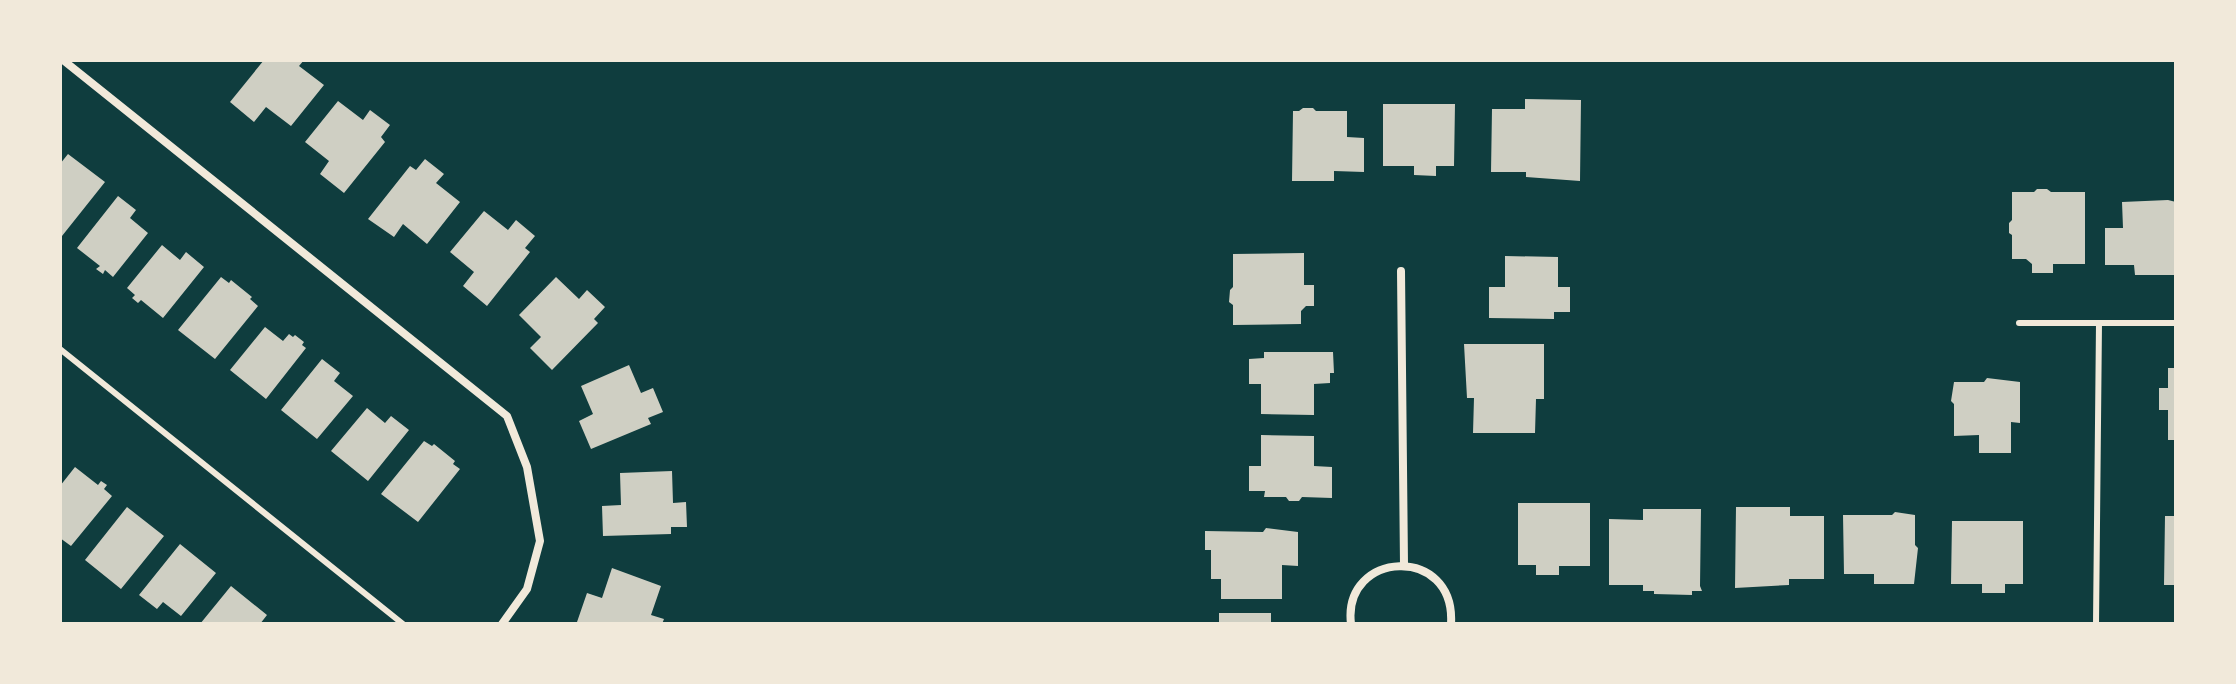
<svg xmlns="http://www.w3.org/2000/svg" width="2236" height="684" font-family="'Golos Text',sans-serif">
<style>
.building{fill:#cfcfc3}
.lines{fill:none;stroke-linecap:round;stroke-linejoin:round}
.service{stroke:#f1e9da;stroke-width:6}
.minor{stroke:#f1e9da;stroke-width:8}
</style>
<rect width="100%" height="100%" fill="#0f3d3e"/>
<!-- building -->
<path class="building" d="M264,60h40l-5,6 25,19 -33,41 -25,-19 -12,15 -24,-20z
M1525,99l56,1 -1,81 -54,-4v-5h-35l1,-63h33z
M338,101l25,19 7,-10 20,15 -9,12 4,5 -41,51 -24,-19 9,-13 -24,-19z
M1383,104h72l-1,62h-18v10l-22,-1v-9h-31z
M1303,108h10l3,3h31v26l17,1v34l-30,-1v10h-42l1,-70h6z
M68,154l37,28 -43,54 -2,-2v-70z
M425,159l19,15 -8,9 24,19 -33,42 -24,-20 -9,13 -26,-18 42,-53 6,4z
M2037,189h10l4,3h34v72h-32v9h-21v-9l-6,-5h-14v-24l-3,-2v-10l3,-3v-28h22z
M118,196l18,14 -6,8 18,15 -35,44 -8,-7 -2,4 -7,-5 4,-3 -23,-18z
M2168,200l8,2v73h-41l-1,-10h-29v-37h18l-1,-26z
M484,211l24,19 8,-10 19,16 -10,12 5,4 -43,54 -24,-20 11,-14 -24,-20z
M162,245l18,15 6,-8 18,15 -41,51 -22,-18 -3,3 -6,-5 3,-3 -8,-7z
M1304,253v32h10v21h-8l-5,5v13l-68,1v-20l-4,-3 1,-12 3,-3v-33z
M1505,256l53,1v30h12v25h-16v7l-65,-1v-31h16z
M221,277l8,6 2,-3 21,17 -2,2 8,7 -43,53 -37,-29z
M556,277l23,22 8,-9 18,17 -11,12 4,4 -46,47 -22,-22 11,-11 -22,-22z
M265,327l18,14 6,-7 4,3 2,-2 9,7 -2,3 4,3 -40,51 -36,-29z
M1464,344h80v55h-8l-1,34h-62l1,-35h-7z
M1264,352h69l1,21h-4v10l-16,1v31l-53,-1v-30h-12v-25l15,-1z
M322,359l18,14 -6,8 19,15 -36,43 -36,-29z
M629,365l12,28 12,-5 10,24 -15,6 3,6 -60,25 -12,-28 14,-7 -12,-28z
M2168,368h8v72h-8v-30h-9v-22h9z
M1987,378l33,4v41l-9,-1v31h-32v-18l-25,1v-32l-3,-3 3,-19h30z
M367,408l18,15 6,-7 18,14 -41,51 -37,-30z
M1261,435l53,1v30l18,1v31l-30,-1 -3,4h-10l-3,-4h-22l1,-6h-16v-25h12z
M424,441l8,5 2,-2 21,17 -2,3 7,5 -42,53 -37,-28z
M75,467l23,18 3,-4 6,4 -3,4 8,7 -41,50 -11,-8v-52z
M672,471l1,32 13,-1 1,25h-16v7l-68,2 -1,-30 19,-1 -1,-32z
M1518,503h72v63h-31v9h-23v-10h-18z
M127,507l37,29 -43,53 -36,-29z
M1736,507h54v9h34v63h-35v6l-54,3z
M1643,509h58l-1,77 2,5h-10v4l-38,-1v-3h-11v-6h-34v-66l34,1z
M1895,512l20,3v30l3,3 -4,36h-40v-10h-30l-1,-59h49z
M2165,516h11v69h-12z
M1952,521h71v63h-18v9h-23v-9h-31z
M1266,528l32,4v34l-16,-1v34h-61v-20h-10v-29h-6v-19l58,1z
M180,544l36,29 -35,43 -18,-14 -6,7 -18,-14z
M612,568l49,18 -10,29 13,4 -2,5 -85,-2 10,-29 15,5z
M231,586l36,29 -7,9h-60z
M1219,613h52v11h-52z"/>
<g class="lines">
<!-- service -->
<path class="service" d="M2019,323h157
M60,349l343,275
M2096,624l3,-301"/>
<!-- minor -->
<path class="minor" d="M63,60l444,356 20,51 13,74 -13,48 -25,35
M1401,271l3,294
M1351,624c-9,-74 105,-80 100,0"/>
</g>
<!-- border -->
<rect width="2236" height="684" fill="none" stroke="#f1e9da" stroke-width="124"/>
</svg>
